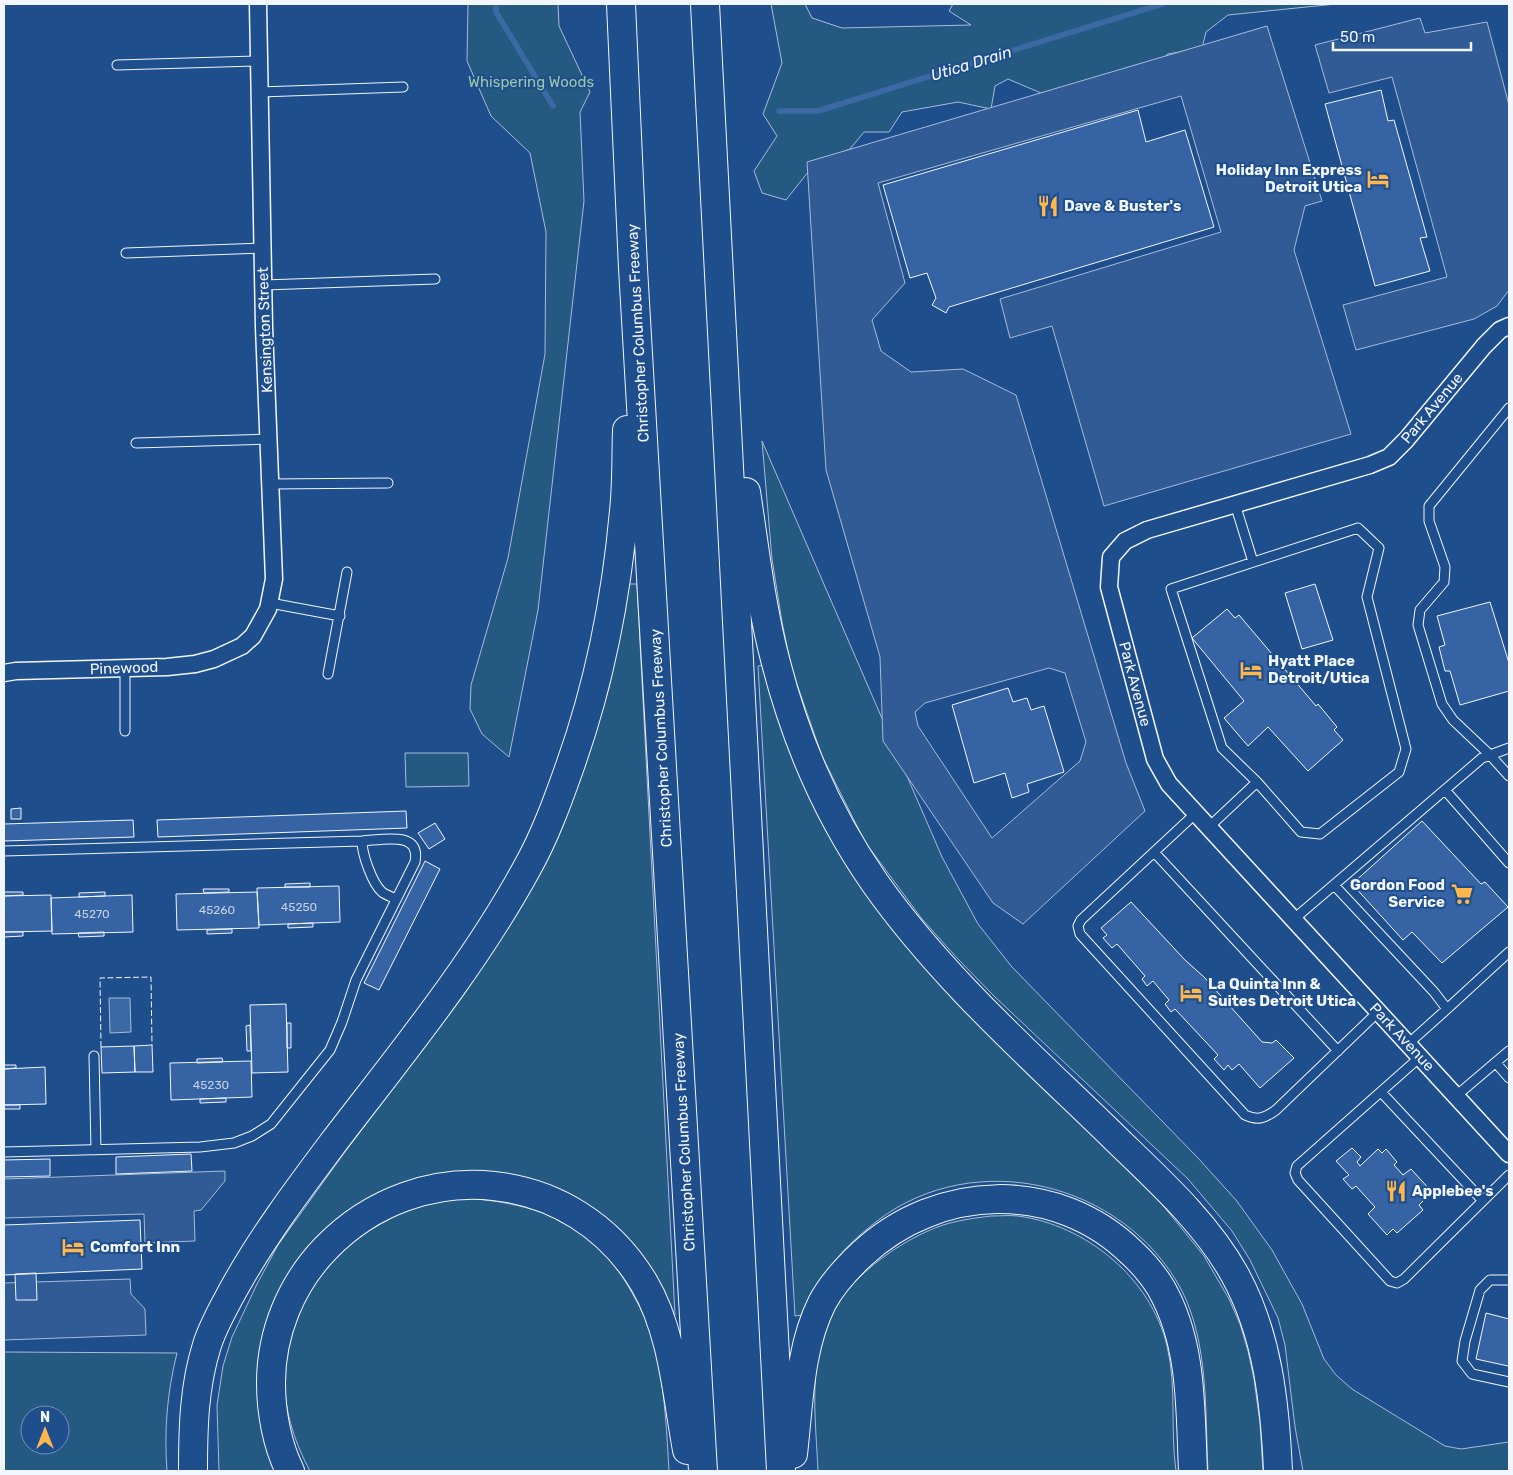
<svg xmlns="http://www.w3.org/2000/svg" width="1513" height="1475" font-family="Rubik,sans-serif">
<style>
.green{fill:#245a82;stroke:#a8bbd7;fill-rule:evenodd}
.parking{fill:#305b95;stroke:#a8bbd7;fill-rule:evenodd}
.water{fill:#3b69a3;stroke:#a8bbd7}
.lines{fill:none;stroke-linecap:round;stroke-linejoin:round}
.stream{stroke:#3b69a3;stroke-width:5.5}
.building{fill:#3563a3;stroke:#f2f6ff}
.lane-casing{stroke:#f2f6ff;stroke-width:11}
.street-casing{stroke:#f2f6ff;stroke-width:19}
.highway-casing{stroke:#f2f6ff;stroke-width:30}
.lane{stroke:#1f4e8c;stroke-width:9}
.street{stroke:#1f4e8c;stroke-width:16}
.highway{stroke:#1f4e8c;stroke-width:28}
.fence{stroke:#f2f6ff;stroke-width:1;stroke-dasharray:6 2.5;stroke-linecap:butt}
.labels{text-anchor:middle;stroke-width:4;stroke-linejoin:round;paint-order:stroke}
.number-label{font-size:12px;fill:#c3d1e8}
.park-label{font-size:15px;fill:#97c8a6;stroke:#1f4e8c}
.poi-label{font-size:15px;font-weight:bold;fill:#f2f6ff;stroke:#1f4e8c;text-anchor:start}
.street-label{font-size:15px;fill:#f2f6ff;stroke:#1f4e8c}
.water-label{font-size:16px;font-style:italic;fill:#f2f6ff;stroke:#1f4e8c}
</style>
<rect width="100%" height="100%" fill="#1f4e8c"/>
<!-- green -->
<path class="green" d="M468,4h90l1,22 31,66 -10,20 4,89 -46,409 -29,147 -27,-23 -12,-25 1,-24 37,-127 37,-204 1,-122 -16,-79 -39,-37 -24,-55z
M771,4h34l7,14 30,10 129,-3 -22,-14 4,-7h383l-108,11 -22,17 -4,16 -34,6 -19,14 -108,25 -33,-14 -13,7 -4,23 -33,-7 -56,10 -13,20h-25l-14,17 -34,13 -30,38 -24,-7 -8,-22 23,-35 -14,-22 19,-51z
M762,441l180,416 36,67 34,43 186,191 38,42 36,50 30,54 22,55 12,16 16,14 93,57 16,3 48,-7v29h-206l-8,-44 -10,-82 -7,-27 -28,-58 -18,-29 -44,-52 -194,-183 -37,-38 -35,-39 -57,-77 -43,-86 -30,-86 -10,-48 -10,-63z
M629,584h8l38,731h-6l-84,-109 -185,-21 -23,10 -38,24 -20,17 -29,40 -11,195h-60l-2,-66 6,-39 9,-29 25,-53 21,-39 64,-89 111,-149 142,-274 14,-45z
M764,665c12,46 26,90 47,132l122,173 228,233 43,53 25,43 11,25 8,27 6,28 6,44 3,48h-55c-3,-59 1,-128 -27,-182 -58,-107 -206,-143 -304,-68 -18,14 -37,31 -50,51 -9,14 -16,29 -24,43l-8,1 -37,-650z
M405,753h63l1,33 -63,1z
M463,1198c75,5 130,25 168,93 13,22 23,45 27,70 7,37 9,73 11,110h-359c-14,-26 -25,-57 -25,-87 -2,-70 42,-134 103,-164 8,-5 18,-11 27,-14 15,-5 32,-6 48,-8z
M991,1216c9,0 18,-1 27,0 68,9 133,62 149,130 10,41 3,84 9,125h-358c-2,-46 -9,-99 7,-144 16,-45 74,-87 118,-102 16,-5 32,-7 48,-9z
M4,1352l173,1c-10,40 -13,78 -10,118h-163zM30,1415h30v30h-30z"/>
<!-- parking -->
<path class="parking" d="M1420,18l5,15 62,-11 22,83v185l-12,16 -23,13 -118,31 -13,-45 104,-28 -55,-200 -63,16 -14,-48z
M1267,26l55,175 -17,5 -11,44 57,184 -247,72 -52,-180 -42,12 -10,-39 221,-67 -40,-136 -303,87 27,100 -33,37 9,31 30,21 52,-3 53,26 110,368 19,48 -122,113 -30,-21 -110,-162 -3,-84 -54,-187 -19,-308zM1049,668l16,5 21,69 -6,19 -88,77 -74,-112 -3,-14 10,-9z
M225,1171v10l-24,29 -7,1 1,30 -50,2 -1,-29 -140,4v-39z
M130,1279l1,15 14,15 1,26 -142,5v-57z"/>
<!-- water -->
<path class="water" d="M109,998h21l1,34 -21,1z"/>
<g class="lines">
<!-- stream -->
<path class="stream" d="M496,4v8l57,94
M779,111h39l344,-107"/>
</g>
<!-- building -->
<path class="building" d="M1381,90l7,31 6,-1 33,117 -7,1 10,33 -55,15 -50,-182z
M1138,110l8,32 39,-12 29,97 -265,80 -3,6 -14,-8 4,-7 -9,-25 -17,5 -27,-93z
M1315,584l18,56 -31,9 -17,-56z
M1490,602l19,61v28l-49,14 -10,-34h-5l-6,-24 6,-2 -8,-29z
M1227,609l8,9 4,-3 77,91 2,-2 19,23 -3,3 9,10 -35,31 -40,-44 -20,19 -24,-28 20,-17 -52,-63z
M1008,688l5,14 14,-4 4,12 13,-4 20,66 -37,12 2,8 -17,6 -7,-25 -31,10 -22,-78z
M21,808v11h-10v-10z
M406,811l1,17 -249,9 -1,-17z
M133,820l1,17 -130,4v-17z
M1422,821l59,63 4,-2 23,25 -66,56 -30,-31 -9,8 -51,-56z
M435,823l10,16 -16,10 -11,-16z
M425,861l15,8 -61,121 -15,-7z
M310,883v4h-25v-3z
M339,886l1,36 -81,3 -2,-37z
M203,889h26v3l-25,1z
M4,892h19v3l-19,1z
M105,892v4l-26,1v-4z
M257,892l2,36 -82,2 -1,-36z
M51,895l1,36 -48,1v-36z
M132,895l1,37 -81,2 -1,-36z
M1131,902l54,58 19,17 58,65 10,1 4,-3 18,18 -34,30 -21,-24 -7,6 -4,-5 -4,5 -10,-11 4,-4 -43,-46 -4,3 -6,-8 4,-4 -16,-19 -6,5 -5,-7 3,-3 -28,-32 -5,4 -9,-10 4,-3 -6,-7z
M313,923v4l-25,1v-4z
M232,929v4l-25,1v-4z
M4,932h19v4l-19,1z
M104,932v4l-25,1 -1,-4z
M286,1004l2,68 -36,1 -2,-68z
M287,1023h4v25h-4z
M250,1025l1,26h-4l-1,-25z
M152,1045l1,27h-18l-1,-26z
M134,1046l1,26 -33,1 -1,-26z
M222,1058l1,4 -26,1v-4z
M251,1061l1,36 -81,3 -1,-37z
M4,1065h12v3l-12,1z
M45,1067l1,37 -42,1v-36z
M226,1098v4l-26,1v-4z
M4,1105h16v4h-16z
M1352,1148l9,9 -4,5 3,4 18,-17 4,4 4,-4 11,13 -3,3 9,10 8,-6 21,23 -13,13 4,5 -26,23 -4,-4 -6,6 -19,-21 7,-7 -19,-21 -4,3 -9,-10 6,-4 -13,-14z
M191,1154l1,17 -76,3v-17z
M50,1159v17l-46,1v-17z
M140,1220l2,49 -138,6v-50z
M36,1273l1,27h-21l-1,-26z
M1486,1313l23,6v45l-1,2 -32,-7z"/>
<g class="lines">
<!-- lane casing -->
<g class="lane-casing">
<path id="lane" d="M117,65l142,-4
M260,92l143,-5
M126,253l137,-5
M264,285l171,-6
M1509,408l-80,98v15l16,46 -1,15 -24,28 -2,15 24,79 11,16 37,35 19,21
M136,443l133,-4
M271,484l117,-1
M1235,504l18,58
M270,603l70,13
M125,668v63
M328,674l19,-102
M1445,790l64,73
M1196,813l-115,107 -3,6 2,8 165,181c13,6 20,3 31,-5l103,-99
M1209,827l48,-45 -35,-34 -51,-159 187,-61 21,20 -12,49 39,152 -7,23 -79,62 -19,-2 -44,-50
M4,851l358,-10c0,13 10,42 20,51 4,3 10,5 14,7
M1154,852l184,199
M1334,885l100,107 13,17 62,-57
M1294,919l188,-161 27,-10
M1408,1044l39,-35
M94,1056l2,94
M1420,1057l-123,109 -2,7 3,7 92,101 7,2 7,-4 105,-104
M1496,1063l13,15
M1381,1092l102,109
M1456,1096l53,-45
M4,1152l196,-5 34,-4 18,-7 19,-12 59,-74 12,-28 14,-42 59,-118c6,-32 -33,-22 -53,-21
M1509,1280h-19l-10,10 -15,51 -3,20 10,13 37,8"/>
</g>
<!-- street casing -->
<g class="street-casing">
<path id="street" d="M1509,326l-9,4 -16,16 -78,94 -17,17 -19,8 -223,65 -22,11 -14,16 -2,30 46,172 14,25 340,370
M4,673l12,-2 151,-4 28,-3 19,-5 28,-13 11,-10 15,-27 6,-30 -10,-252 -6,-323"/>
</g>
<!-- highway casing -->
<g class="highway-casing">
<path id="highway" d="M621,4l12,264 70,1203
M705,4l76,1467
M746,492c9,57 15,115 30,171 20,78 53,154 99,220 67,95 156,173 238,253 43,42 93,86 122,139 33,60 40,129 43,196
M793,1454c6,-50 6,-105 29,-151 10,-19 25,-35 40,-49 76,-71 195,-75 270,-1 11,10 21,22 29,35 32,56 29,121 32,183
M193,1471c0,-43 1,-85 14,-126 6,-19 16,-36 25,-53 29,-53 65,-101 101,-149 68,-89 140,-176 194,-275 18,-32 31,-68 43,-102 30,-84 46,-166 54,-255 3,-27 2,-54 3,-81
M290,1471c-13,-26 -19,-59 -19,-88 0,-50 20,-99 55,-135 93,-96 249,-81 318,35 29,49 33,113 43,167"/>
</g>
<!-- lane -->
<use href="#lane" class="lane"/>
<!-- street -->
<use href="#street" class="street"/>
<!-- highway -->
<use href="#highway" class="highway"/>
<!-- fence -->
<path class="fence" d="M101,1047l-1,-69 51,-1 1,68"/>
</g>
<!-- icons -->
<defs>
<g id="hotel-bare" transform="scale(1.725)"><path d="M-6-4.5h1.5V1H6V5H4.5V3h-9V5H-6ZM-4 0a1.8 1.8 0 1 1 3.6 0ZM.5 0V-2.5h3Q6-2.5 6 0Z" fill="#ffb74d" stroke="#1f4e8c" stroke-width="2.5" paint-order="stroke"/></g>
<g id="restaurant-bare" transform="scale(1.725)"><path d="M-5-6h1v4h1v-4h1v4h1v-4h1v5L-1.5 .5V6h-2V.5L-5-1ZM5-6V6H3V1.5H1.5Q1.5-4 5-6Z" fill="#ffb74d" stroke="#1f4e8c" stroke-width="2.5" paint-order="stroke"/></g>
<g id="supermarket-bare" transform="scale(1.725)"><path d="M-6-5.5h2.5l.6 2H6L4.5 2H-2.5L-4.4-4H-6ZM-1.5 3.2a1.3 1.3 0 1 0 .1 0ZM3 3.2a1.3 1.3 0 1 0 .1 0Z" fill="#ffb74d" stroke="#1f4e8c" stroke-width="2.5" paint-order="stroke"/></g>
</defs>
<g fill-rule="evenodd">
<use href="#hotel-bare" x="1378" y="179"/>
<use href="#restaurant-bare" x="1048" y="206"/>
<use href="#hotel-bare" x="1251" y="670"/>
<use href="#supermarket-bare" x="1462" y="894"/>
<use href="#hotel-bare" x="1191" y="993"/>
<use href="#restaurant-bare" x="1396" y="1191"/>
<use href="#hotel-bare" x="73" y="1247"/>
</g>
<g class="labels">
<!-- number labels -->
<g class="number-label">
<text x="299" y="911">45250</text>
<text x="217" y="914">45260</text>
<text x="92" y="918">45270</text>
<text x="211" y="1089">45230</text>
</g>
<!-- park labels -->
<g class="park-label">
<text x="531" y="87">Whispering Woods</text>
</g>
<!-- poi labels -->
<g class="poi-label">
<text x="1362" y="175" text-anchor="end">Holiday Inn Express<tspan x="1362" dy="17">Detroit Utica</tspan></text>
<text x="1064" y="211">Dave &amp; Buster's</text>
<text x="1268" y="666">Hyatt Place<tspan x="1268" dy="17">Detroit/Utica</tspan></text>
<text x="1445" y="890" text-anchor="end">Gordon Food<tspan x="1445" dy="17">Service</tspan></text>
<text x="1208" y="989">La Quinta Inn &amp;<tspan x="1208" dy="17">Suites Detroit Utica</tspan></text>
<text x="1412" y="1196">Applebee's</text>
<text x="90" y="1252">Comfort Inn</text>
</g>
<!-- street labels -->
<g class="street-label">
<text transform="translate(265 330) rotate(-92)" y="5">Kensington Street</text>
<text transform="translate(638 333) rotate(-93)" y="5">Christopher Columbus Freeway</text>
<text transform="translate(1432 408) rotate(-50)" y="5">Park Avenue</text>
<text transform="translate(124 668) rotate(-2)" y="5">Pinewood</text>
<text transform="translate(1135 684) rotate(75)" y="5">Park Avenue</text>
<text transform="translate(661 738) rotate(-93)" y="5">Christopher Columbus Freeway</text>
<text transform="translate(1402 1037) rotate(47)" y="5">Park Avenue</text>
<text transform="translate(684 1142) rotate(-93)" y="5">Christopher Columbus Freeway</text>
</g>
<!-- water labels -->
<g class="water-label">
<text transform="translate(971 63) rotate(-17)" y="6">Utica Drain</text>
</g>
</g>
<!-- border -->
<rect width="1513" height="1475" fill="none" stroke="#f2f6ff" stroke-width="10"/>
<!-- north arrow -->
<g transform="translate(45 1430)"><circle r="24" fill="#1f4e8c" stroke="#7391ba"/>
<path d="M0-4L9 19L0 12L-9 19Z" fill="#ffb74d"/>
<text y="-8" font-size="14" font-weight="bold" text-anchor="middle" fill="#f2f6ff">N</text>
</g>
<!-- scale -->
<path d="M1333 42v8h138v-8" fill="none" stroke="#f2f6ff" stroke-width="2.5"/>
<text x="1340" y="42" font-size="15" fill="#f2f6ff" stroke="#1f4e8c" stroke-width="4" paint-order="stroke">50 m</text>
</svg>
